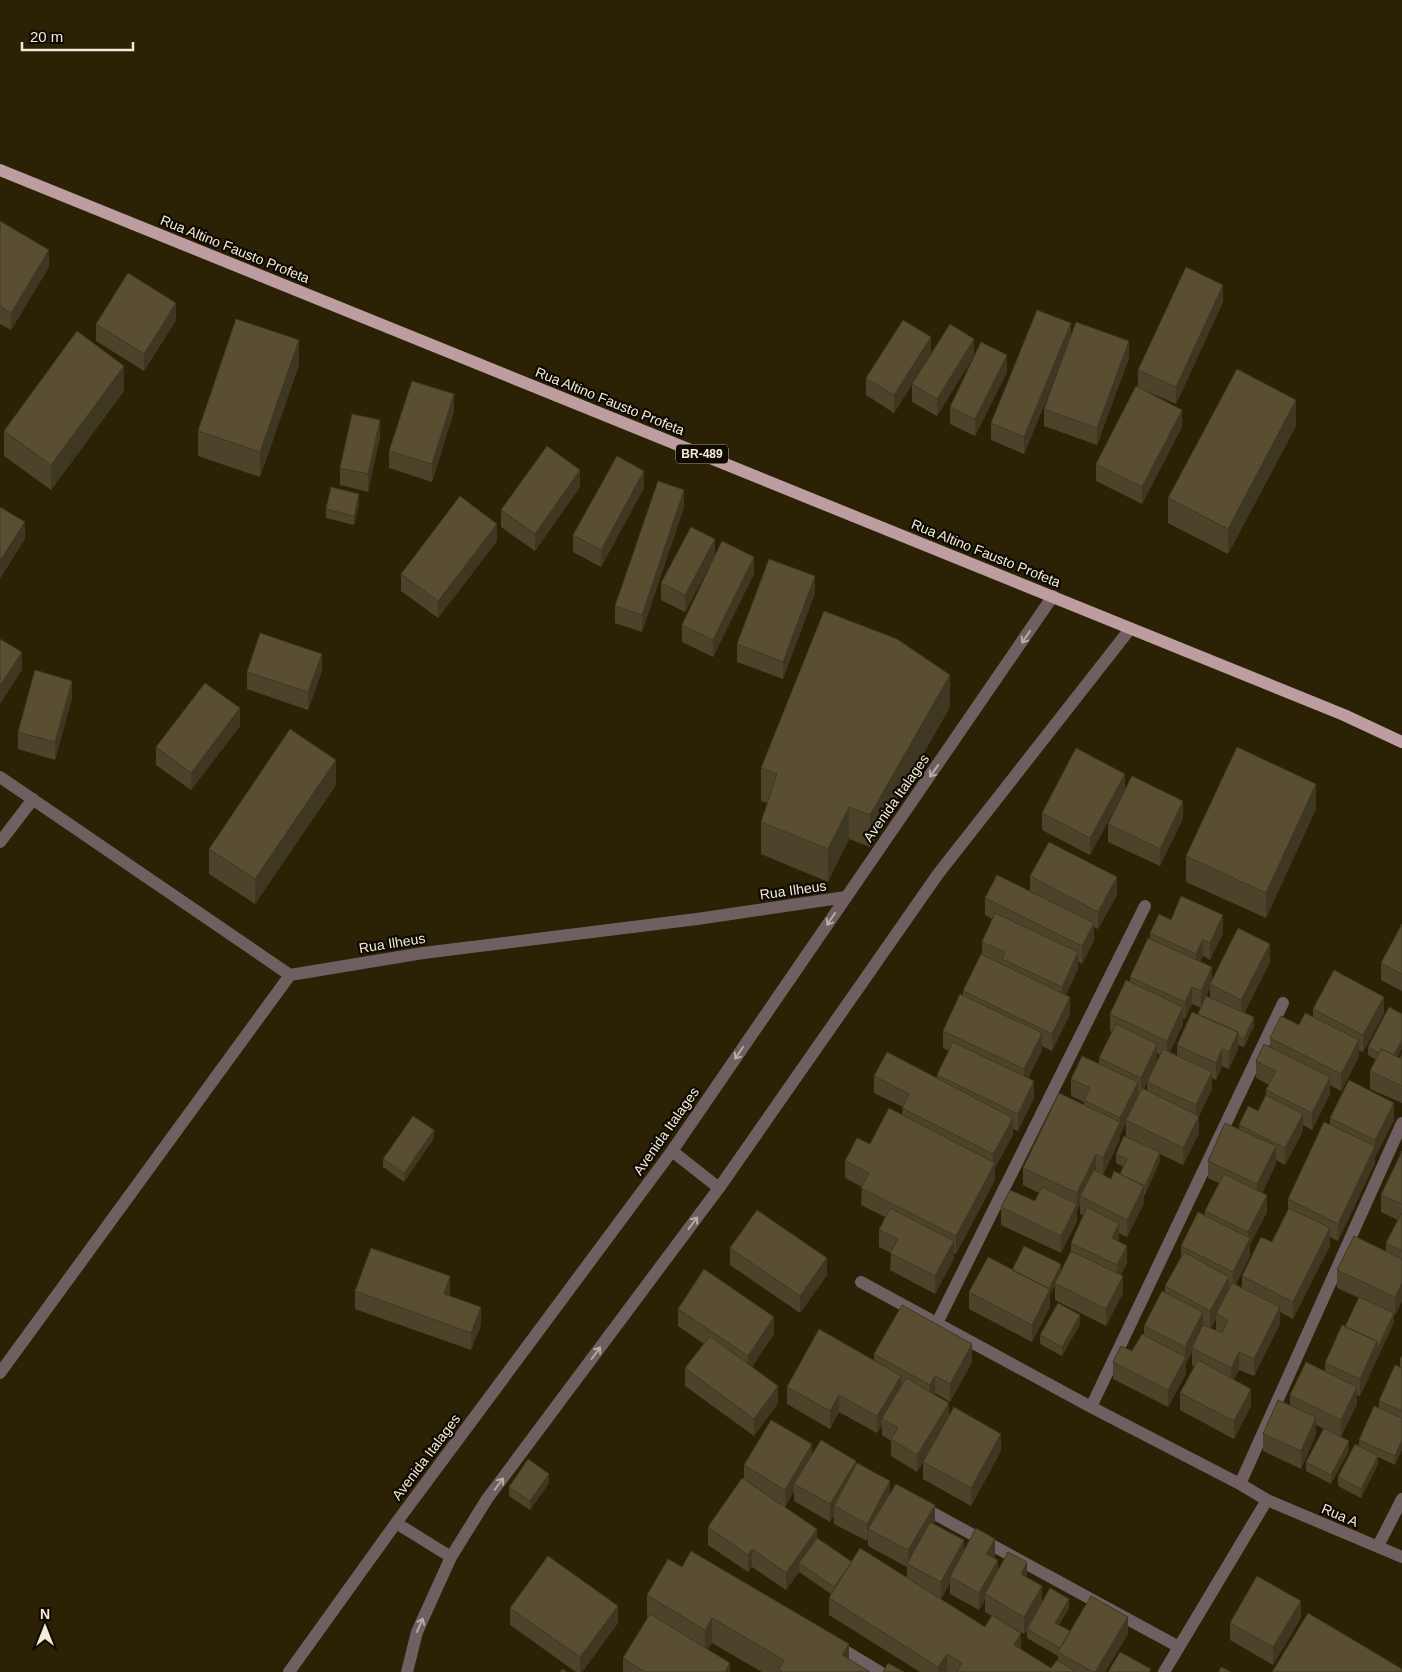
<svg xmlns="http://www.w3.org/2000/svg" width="1402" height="1672" font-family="Helvetica,sans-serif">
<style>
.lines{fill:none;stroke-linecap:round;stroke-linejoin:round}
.street{stroke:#6f5f61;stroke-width:12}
.primary{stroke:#be9da1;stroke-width:12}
.wall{fill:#4d432a;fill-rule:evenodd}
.shaded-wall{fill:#3e3722}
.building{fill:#594e31;stroke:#3e3722}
.oneway{stroke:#b7aca4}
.labels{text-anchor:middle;stroke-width:4.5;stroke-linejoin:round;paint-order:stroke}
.shield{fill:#100b02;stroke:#aea899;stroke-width:1}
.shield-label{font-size:12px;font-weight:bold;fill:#f2ebda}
.street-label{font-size:14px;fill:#f2ebda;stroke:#100b02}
</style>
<rect width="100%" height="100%" fill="#2b2104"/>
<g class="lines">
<!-- street -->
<path class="street" d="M0,777l290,198 133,-22 274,-34 149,-22
M0,842l33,-43
M672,1151l47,37
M861,1282l230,125 149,77 27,16 135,57
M937,1323l208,-417
M0,1373l290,-398
M1091,1407l192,-404
M1240,1484l162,-361
M920,1506l259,141
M396,1523l55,34
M1378,1546l24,-47
M835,1645l45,27
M289,1672l107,-149 276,-372 381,-555
M407,1672l10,-40 34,-75 36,-58 232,-311 219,-314 192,-245
M1164,1672l103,-172"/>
<!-- primary -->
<path class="primary" d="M0,170l1344,545 58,27"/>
</g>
<!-- wall -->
<path class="wall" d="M0,222l49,45 -38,63 -11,-6z
M1223,302l-47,102 -34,-15 40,38 -40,77 -46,-23v-17l42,-77v-17z
M176,320l-32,51 -48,-30v-17z
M1071,337l58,21 -32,87 -53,-19v-17l13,-35 -33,80 -33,-14v-17z
M931,354l43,2 -37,60 -25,-14v-18l9,-14 -27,43 -28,-18v-17z
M299,365l-39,112 -62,-21v-25z
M1007,372l-32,64 -25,-12v-17z
M124,391l-73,99 -47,-34v-25z
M454,411l-22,71 -43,-14v-17z
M1296,426l-68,128 -60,-31v-25z
M380,437l-12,55 -28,-7v-17z
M580,487l-45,64 -34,-24v-17z
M644,488l-43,79 -28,-15v-17z
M359,503l-5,22 -28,-7v-9z
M684,507l-42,125 -27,-9v-17z
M497,541l-59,77 -37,-27v-17z
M715,556l39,18 -41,83 -31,-15v-17l33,-69 -30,56 -24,-12v-17z
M815,593l-32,86 -46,-17v-18z
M322,671l-14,39 -61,-21v-17z
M72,698l-17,62 -37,-11v-17z
M950,707l-80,140 -21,-8 -21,43 -67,-28v-32l7,-19 -7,-2v-33z
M240,726l-49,64 -35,-25v-18z
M336,785l-81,119 -46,-30v-25z
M1125,790l58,28 -23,48 -52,-24v-18l12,-25 -30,56 -48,-25v-17z
M1316,809l-50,109 -80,-36v-26z
M1030,876l87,19 -19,34 -4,-2v13l-12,24 -4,-3v8l-12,26 4,19 -18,37 -10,-5v4l-14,29 6,19 -16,33 -5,-2v6l-18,33v12l-39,74 -2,-1v5l-19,36 -45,-24 1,-17 -12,-6v-17l6,-13 -24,-12 1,-18 -17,-9v-17l25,-17 32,-29 1,-8 -29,-14v-17l63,2v-3l12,-24 -6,-3v-17l20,-36v-4l19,-36v-13l10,-23 -7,-4v-17l45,-7z
M1171,920l52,13 -13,27 -7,-4 -3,6 12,18 58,-18 -26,51 10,13 -10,21 -6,-2v4l-9,20 -7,-3 -6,14 -4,-2v11l-13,27v17l-16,32 -23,-11v7l-15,34h-1v8l-17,34 -8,-4v9l8,21 -6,12 2,18 -17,33 -51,-26v-15l-5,9v13l-18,35 -63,-33v-17l43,-22 49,1 10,-19v-9l12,-28 -3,-1v-10l-3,7v-1v11l-16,32 -60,-28v-18l34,-6 4,-8 -16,-8v-17l61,-63v-3l-13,-6v-17l28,-15v-6l13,-26 -2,-1v-17l20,-32v-5l20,-38v-6zM1210,988v10l-4,-2zM1192,1004l9,4 -3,6 -21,31v10l-7,-3 13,-28v-6l2,1zM1157,1053l3,2 -3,6zM1152,1072l-5,10v9l-3,-2zM1126,1123v14l-10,17v9l7,4 -3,7 -9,5 -8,-4 17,-36v-4z
M1402,924v67l-21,-11v-17z
M1313,1009l71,5 -21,38 -4,-2v7l-18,34 -11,-6v9l-18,36 -9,-5v6l-18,34 -9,-5v4l-14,29 5,19 -17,33v11l-14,28 6,4v-12l30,-34 16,-32v-11l42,-74v-7l64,2 -19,37v6l-37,78 -8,-4v9l-37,73 -13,-7v12l-26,52 -15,-6 -5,9 17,27 -17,33 -54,-29v-17l14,-26 -2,-2v-13l-6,11v11l-18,33 -55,-28v-17l19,-11 12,-16v-9l21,-33v-7l16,-29v-11l24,-30v-5l14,-28 -11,-5v-17l31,-32v-4l19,-14 8,-16v-5l3,-5 -13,-7v-17l14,-14v-9l43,-21zM1216,1319v11l-5,-2z
M1368,1047l32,11 2,-5v50l-32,-14v-18l6,-11 -8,-5z
M434,1138l-30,44 -21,-15v-8z
M1402,1151v150l-7,14 -1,-1v8l-34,74 -3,-1v9l-16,33 8,13 -18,34 -25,-13v-9l18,-33 -8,-4v9l-15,35 -38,-18v-17l27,-28v-11l35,-24v-8l20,-36 14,-29 -22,-10v-18l49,-18v-9l12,-23 -17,-8v-17z
M730,1248l97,27 -27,38 -70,-48z
M355,1291l95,3 -1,2 32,29 -10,25 -116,-41z
M678,1309l96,25 -22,32 26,37 -24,33 -69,-50v-18l19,-24 -26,-18z
M1080,1324l-18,32 -22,-12v-9z
M874,1354l98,8 -22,40 -15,-9 -1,2 15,22 52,34 -30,55 -48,-27v-17l-6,10 -26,-16v-15l-9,-6v-9l-5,7 -38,-21 -9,17 -43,-25v-17l87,-26z
M1402,1355v94l-7,16 -17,-8v7l-17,34 -23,-12v-9l21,-31v-6l20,-32v-7l21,-34v-8z
M812,1454l44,11 34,28 45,29 -1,2 30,26 31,6 -1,2 4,13 29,7 15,25 27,5 -10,17 11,6 58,3 -23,38h-185l-91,-57v-17l2,-4 -32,-22 -13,18 -34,-23 -4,5 -40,-27v-18l36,-48v-14zM794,1491v10l36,21 4,-6v8l33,17 1,-2v7l39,21v11l-55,-16 -35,-24 -32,-31zM950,1583v11l29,16 6,-10v12l7,4 -7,11 -44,-28zM1001,1621l23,13 3,-4v8l31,18v4l-7,8 -30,-19z
M549,1483l-19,27 -21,-14v-9z
M682,1567l167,93 21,12h-108l-50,-29 -4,7 22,22h-107v-14l24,-39v-24z
M510,1608l108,15 -36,49h-6l-66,-47z
M1301,1618l-28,47 -43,-25v-17z"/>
<!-- shaded-wall -->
<path class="shaded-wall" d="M49,250v17l-38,63v-17z
M1223,285v17l-47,102v-17z
M176,303v17l-32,51v-17z
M1071,323v18l-47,113v-17z
M931,337v17l-37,59v-18z
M974,339v17l-37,60v-17z
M299,340v25l-39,112v-25z
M1129,341v17l-32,87v-17z
M1007,355v17l-32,64v-17z
M124,366v25l-73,99v-25z
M454,394v17l-22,71v-18z
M1296,400v26l-68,128v-25z
M1182,410v17l-40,77v-17z
M380,420v17l-12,55v-18z
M580,470v17l-45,64v-17z
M644,471v17l-43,79v-17z
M684,490v17l-42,125v-17z
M359,494v9l-5,22v-9z
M25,522v17l-25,40v-18z
M497,524v17l-59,77v-17z
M715,539v17l-30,56v-17z
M754,557v17l-41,83v-17z
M815,576v17l-32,86v-17z
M22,652v18l-22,34v-18z
M322,654v17l-14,39v-18z
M950,675v32l-80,140v-32z
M72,681v17l-17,62v-18z
M240,708v18l-49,64v-17z
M336,760v25l-81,119v-25z
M1125,774v17l-35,64v-17z
M1316,784v25l-50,109v-25z
M1183,801v17l-23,48v-17z
M849,807v32l-21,43v-33z
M1117,877v18l-19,34v-17z
M1223,915v18l-13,27v-17z
M1094,923v17l-12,24v-18z
M1203,939v17l-7,15v-17z
M1270,944v18l-29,55v-17z
M1078,952v17l-16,35v-17z
M1212,967v17h-2v4l-9,20v-17z
M1192,987v17l-7,15v-17z
M1070,997v17l-18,37v-17z
M1384,997v17l-21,38v-17z
M1183,1007v17l-16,34v-17z
M1254,1017v9l-10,21v-8z
M1238,1032v17l-9,20v-17z
M1042,1033v17l-18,37v-18z
M1359,1040v17l-18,34v-17z
M1402,1040v9l-10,19v-9z
M1157,1044v17l-16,34v-17z
M1222,1049v17l-6,14v-17z
M1212,1072v17l-13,27v17l-16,32v-17l13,-26v-17z
M1330,1077v17l-18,36v-17z
M1034,1081v17l-16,33v-17z
M1138,1082v18l-12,20v3l-6,12v-17z
M1394,1103v17l-19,37v-17z
M1303,1114v17l-18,34v-17z
M1013,1118v17l-18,33v12l-39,74v-18l37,-70v-12z
M1120,1122v17l-17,36v-17z
M434,1130v8l-30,44v-9z
M1276,1146v18l-19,37v-17z
M1375,1146v17l-37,78v-17z
M1160,1152v9l-15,34v-9z
M1096,1154v17l-16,25v8l-3,7v-18z
M1144,1186v17l-17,34v-17z
M1267,1195v17l-17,33v11l-17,33v-17l15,-29v-11z
M1077,1204v17l-16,32v-17z
M1119,1224v17l-7,15v-18z
M1330,1228v18l-37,73v-17z
M954,1241v17l-19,36v-18z
M1127,1246v17l-10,20v-18z
M827,1258v17l-27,38v-17z
M1061,1264v9l-6,10v2l-5,9v13l-18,35v-17z
M450,1276v18l-6,17v-17z
M1123,1276v17l-17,33v-17z
M1229,1277v17l-13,20v5l-6,9v-17z
M1402,1283v18l-7,14v-18z
M481,1307v18l-10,25v-17z
M1280,1307v17l-26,52v-17z
M1203,1312v17l-11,19v4l-6,11v11l-18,33v-17l17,-32v-11z
M1394,1313v9l-34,74v-17l17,-38z
M1080,1315v9l-18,32v-9z
M774,1317v17l-26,39v-17z
M972,1344v18l-22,40v-18z
M1239,1352v18l-8,15v-17z
M901,1376v17l-19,25v8l-5,7v-17z
M935,1376v17l-5,9v-17z
M778,1386v17l-24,33v-17z
M1357,1387v17l-16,33v-17z
M1251,1389v17l-17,33v-18z
M839,1395v17l-9,17v-18z
M949,1403v18l-32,51v-17z
M1316,1417v17l-15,35v-18z
M1001,1434v17l-30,55v-18z
M1402,1440v9l-7,16v-9z
M1349,1441v9l-18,34v-9z
M812,1444v17l-18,23v7l-9,16v-17z
M1378,1456v8l-17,34v-9z
M856,1461v18l-22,27v10l-4,6v-18z
M549,1474v9l-19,27v-9z
M890,1481v17l-22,31v10l-1,2v-17z
M935,1505v17l-26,43 -1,-1v-14z
M817,1529v17l-18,17v9l-13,18v-17z
M995,1539v17l-9,15v-17z
M964,1540v17l-14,20v6l-9,16v-17z
M752,1549v18l-4,5v-17z
M998,1560v17l-13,17v6l-6,10v-17z
M1027,1562v18l-6,-6z
M1042,1586v17l-18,31v-17z
M1069,1599v9l-14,23v-8z
M1301,1601v17l-28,47v-18z
M618,1606v17l-36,49h-2v-15z
M1128,1617v17l-23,38h-10z
M712,1618v25l-7,12v-25z
M1021,1633v17l-7,-5z
M849,1644v25l-7,-14z
M947,1654v17l-9,1v-5z
M730,1663v9h-5z"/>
<!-- building -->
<path class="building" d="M0,221l49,29 -38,63 -11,-7z
M1186,267l37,18 -47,102 -38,-17z
M128,273l48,30 -32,51 -48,-30z
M1037,310l34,13 -47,114 -33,-14z
M236,319l63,21 -39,112 -62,-21z
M903,320l28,17 -37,58 -28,-17z
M1076,322l53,19 -32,87 -53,-19z
M950,324l24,15 -37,60 -25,-15z
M77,331l47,35 -73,99 -47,-34z
M981,342l26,13 -32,64 -25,-12z
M1237,369l59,31 -68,129 -60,-31z
M412,381l42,13 -22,70 -43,-13z
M1136,386l46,24 -40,77 -46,-23z
M352,414l28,6 -12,54 -28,-6z
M547,446l33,24 -45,64 -34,-24z
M617,456l27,15 -43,79 -28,-15z
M658,481l26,9 -42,125 -27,-9z
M331,487l28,7 -5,22 -28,-7z
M460,496l37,28 -59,77 -37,-27z
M0,507l25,15 -25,39z
M691,527l24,12 -30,56 -24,-12z
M722,541l32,16 -41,83 -31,-15z
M769,559l46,17 -32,86 -46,-18z
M824,611l73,28 53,36 -80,140 -21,-8 -21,42 -67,-27 16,-48 -16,-6z
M260,633l62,21 -14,38 -61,-20z
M0,639l22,13 -22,34z
M35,670l37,11 -17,61 -37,-10z
M205,683l35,25 -49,65 -35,-26z
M290,729l46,31 -81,119 -46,-30z
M1237,747l79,37 -50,109 -80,-37z
M1076,748l49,26 -35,64 -48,-25z
M1132,776l51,25 -23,48 -52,-25z
M1049,842l68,35 -19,35 -68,-36z
M997,875l97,48 -12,23 -97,-48z
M1181,896l42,19 -13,28 -7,-4 -7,15 -46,-21 9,-19 12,6z
M995,913l83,39 -16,35 -60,-28 3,-7 -23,-10z
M1402,924v50l-21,-11z
M1238,928l32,16 -29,56 -31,-16z
M1148,938l64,29 -11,24 -9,-4 -7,15 -55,-25z
M981,954l89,43 -18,37 -89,-43z
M1334,970l50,27 -21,38 -50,-26z
M1126,980l57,27 -16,34 -57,-27z
M960,994l82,39 -18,36 -81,-38z
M1206,996l48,21 -10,22 -6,-3v-4l-40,-18z
M1389,1007l13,7v26l-8,15 -13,-6 -2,4 -11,-6z
M1192,1012l46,20 -9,20 -7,-3 -6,14 -39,-18z
M1305,1013l54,27 -18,34 -71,-36 11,-22 18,9z
M1116,1024l41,20 -16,34 -42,-20z
M953,1042l81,39 -16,33 -81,-39z
M1264,1044l66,33 -18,36 -46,-23 10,-19 -20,-10z
M1163,1049l49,23 -16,33 -49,-23z
M1381,1049l19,9 2,-5v33l-32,-15z
M887,1052l126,66 -20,36 -91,-46 7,-14 -35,-18z
M1082,1056l56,26 -18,36 -36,-18 6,-12 -19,-9z
M1349,1080l45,23 -19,37 -45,-22z
M1142,1088l57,28 -16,32 -57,-28z
M1059,1093l61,29 -17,36 -7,-4 -19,39 -54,-25z
M1266,1095l37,19 -18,34 -46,-23 9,-19 10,5z
M889,1108l106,55 -39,73 -95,-48 8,-15 -24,-12 12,-23 13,6z
M413,1116l21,14 -30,43 -21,-14z
M1324,1122l51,24 -37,78 -50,-25z
M1225,1123l51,23 -19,38 -49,-23z
M1124,1136l36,16 -15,34 -25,-12 7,-15 -11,-5z
M1402,1151v53l-21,-9z
M1094,1170l17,9 3,-8 30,15 -17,34 -47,-24z
M1224,1174l43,21 -19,37 -43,-21z
M1042,1187l35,17 -16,32 -60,-29 9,-17 25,11z
M1087,1207l32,17 -7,14 15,8 -10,19 -46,-22z
M890,1208l64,33 -19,35 -45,-23 8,-14 -19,-9z
M1289,1208l41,20 -37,74 -51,-26 19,-39 11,5z
M757,1210l70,48 -27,38 -70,-48z
M1198,1212l52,26 -17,34 -52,-26z
M1401,1214h1v37l-16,-8z
M1354,1236l48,23v24l-7,14 -58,-27z
M1024,1246l37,18 -12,25 -37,-19z
M371,1248l79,28 -6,18 37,13 -10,26 -116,-42z
M1071,1251l52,25 -17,33 -51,-26z
M1184,1252l45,25 -19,34 -45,-25z
M988,1257l62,32 -18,36 -63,-33z
M704,1269l70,48 -26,39 -70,-47z
M1232,1283l48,24 -26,52 -15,-7 -8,16 -39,-20 11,-23 19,8 6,-13 -12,-6z
M1162,1291l41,21 -18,35 -41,-21z
M1359,1297l35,16 -17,36v-8l-32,-14z
M1058,1303l22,12 -18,32 -22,-12z
M902,1305l70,39 -22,40 -15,-8 -5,9 -56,-31z
M1342,1325l35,16 -17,38 -35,-16z
M819,1329l82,47 -24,40 -38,-21 -9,16 -43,-24z
M1142,1334l44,23 -18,33 -55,-28 8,-16 11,5z
M710,1336l68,50 -24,33 -69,-51z
M1198,1360l53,29 -17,32 -54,-28z
M1306,1362l51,25 -16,33 -51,-25z
M1395,1365l7,3v43l-23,-10z
M906,1378l43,25 -32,52 -26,-16 7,-11 -16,-10z
M1278,1400l38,17 -15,34 -38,-17z
M1374,1406l28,12v22l-7,16 -36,-16z
M954,1407l47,27 -30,54 -48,-26z
M771,1420l41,24 -27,46 -41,-25z
M1324,1428l25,13 -18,34 -25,-13z
M821,1440l35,21 -26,43 -36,-20z
M1355,1444l23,12 -17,33 -23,-12z
M528,1459l21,15 -19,27 -21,-14z
M857,1463l33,18 -23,43 -33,-18z
M742,1478l75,51 -31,44 -34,-24 -4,6 -40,-28z
M896,1484l39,21 -27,45 -40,-21z
M930,1522l34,18 -23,42 -34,-18z
M976,1528l19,11 -9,15 12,6 -19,33 -29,-16z
M817,1538l35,24 -18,25 -35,-24z
M860,1548l125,79 7,-12 29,18 -7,12 37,23 6,-8 19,12h-118l-1,-1 5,-8 -15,-9 -9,13 -109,-69z
M691,1551l158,93 -7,11 28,17h-88l-4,-2 6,-10 -72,-42 -7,12 -58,-35 21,-36 14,8z
M1008,1552l19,10 -6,12 21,12 -18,31 -39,-23z
M548,1556l70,50 -38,51 -70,-49z
M1257,1576l44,25 -28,46 -43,-24z
M1050,1588l19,11 -14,24 15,8 -10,17 -33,-19z
M1091,1596l37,21 -33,55h-2l-35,-20z
M1308,1613l94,56v3h-130z
M650,1614l80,49 -5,9h-80l-22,-14z
M1120,1652l31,17 -2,3h-41z
M888,1663l16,9h-21z
M1221,1667l10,5h-12z
M562,1669l5,3h-7z"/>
<!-- one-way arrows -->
<defs><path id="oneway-shaft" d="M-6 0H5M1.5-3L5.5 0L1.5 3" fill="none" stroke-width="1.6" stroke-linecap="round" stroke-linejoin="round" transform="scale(1.25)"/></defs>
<g class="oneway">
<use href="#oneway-shaft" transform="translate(1026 637) rotate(124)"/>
<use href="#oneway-shaft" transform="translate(934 771) rotate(125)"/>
<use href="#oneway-shaft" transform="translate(831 919) rotate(124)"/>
<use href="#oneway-shaft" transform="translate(739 1053) rotate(124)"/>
<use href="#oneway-shaft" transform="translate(693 1223) rotate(-53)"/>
<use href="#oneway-shaft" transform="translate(596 1353) rotate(-53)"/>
<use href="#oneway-shaft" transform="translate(499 1484) rotate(-53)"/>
<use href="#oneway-shaft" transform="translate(420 1625) rotate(-66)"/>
</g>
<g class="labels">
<!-- shield labels -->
<rect class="shield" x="676" y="444.5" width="52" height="19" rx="4"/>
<g class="shield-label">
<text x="702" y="458">BR-489</text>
</g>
<!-- street labels -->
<g class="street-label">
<text transform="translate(235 249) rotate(22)" y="5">Rua Altino Fausto Profeta</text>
<text transform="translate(610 401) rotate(22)" y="5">Rua Altino Fausto Profeta</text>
<text transform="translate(986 553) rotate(22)" y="5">Rua Altino Fausto Profeta</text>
<text transform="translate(896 798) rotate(-55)" y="5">Avenida Italages</text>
<text transform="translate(793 890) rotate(-8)" y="5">Rua Ilheus</text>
<text transform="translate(392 943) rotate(-9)" y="5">Rua Ilheus</text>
<text transform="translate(666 1131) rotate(-55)" y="5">Avenida Italages</text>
<text transform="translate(426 1457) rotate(-53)" y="5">Avenida Italages</text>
<text transform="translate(1340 1515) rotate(23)" y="5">Rua A</text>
</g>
</g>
<!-- north arrow -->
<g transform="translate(45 1627)" stroke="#100b02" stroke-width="4" paint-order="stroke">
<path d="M0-4L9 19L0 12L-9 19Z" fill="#f2ebda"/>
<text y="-8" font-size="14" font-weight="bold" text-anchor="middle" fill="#f2ebda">N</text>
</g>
<!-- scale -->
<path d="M22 42v8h111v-8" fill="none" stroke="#f2ebda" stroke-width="2.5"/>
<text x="30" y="42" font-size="15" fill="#f2ebda" stroke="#100b02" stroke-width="4" paint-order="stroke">20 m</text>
</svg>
